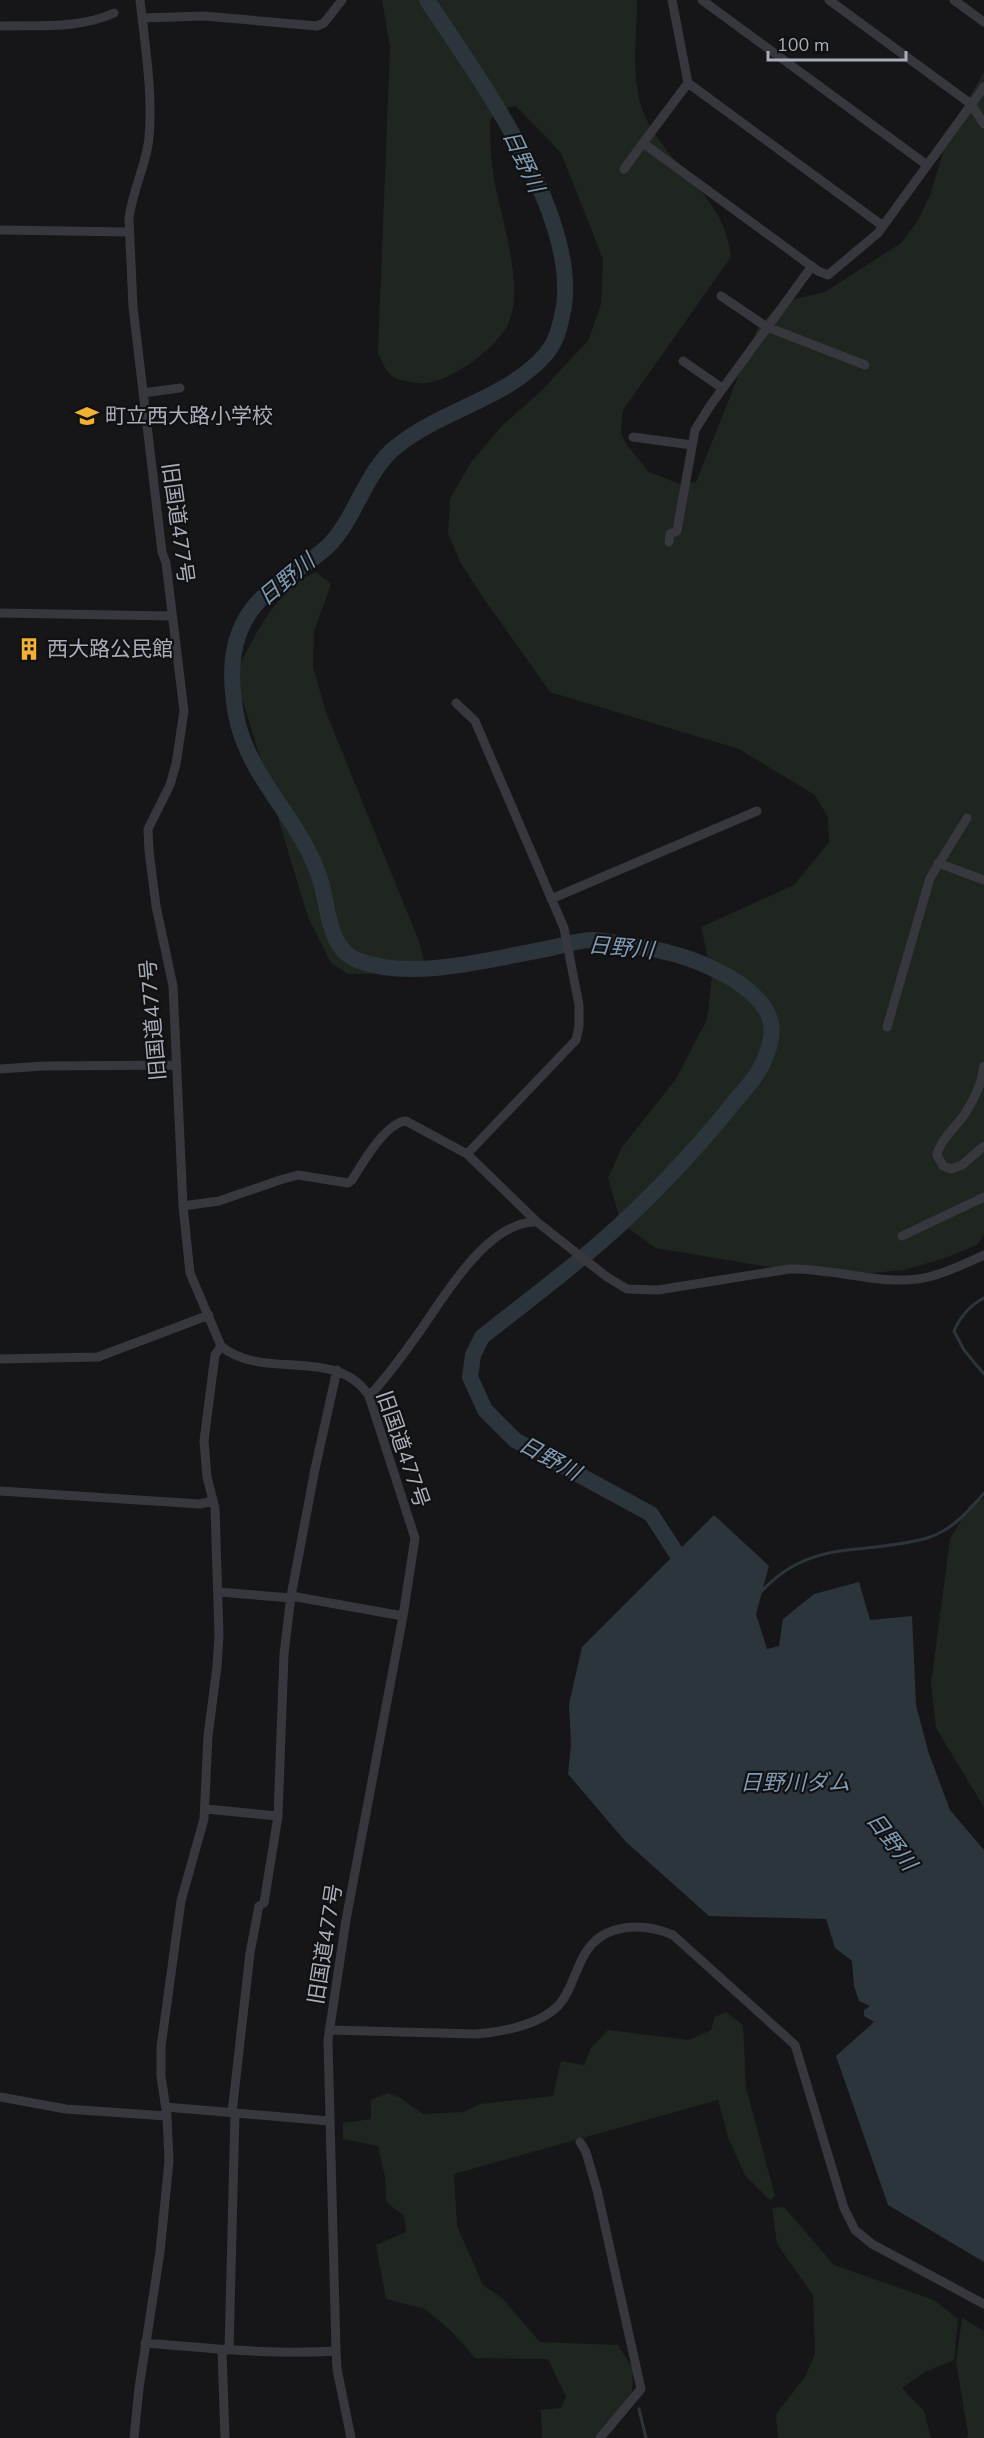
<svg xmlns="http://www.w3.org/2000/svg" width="984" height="2438" font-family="'Nunito Sans','Noto Sans JP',sans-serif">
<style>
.green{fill:#1e261f}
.water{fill:#2c353c}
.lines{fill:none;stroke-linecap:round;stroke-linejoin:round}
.stream{stroke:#2c353c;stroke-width:3}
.river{stroke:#2c353c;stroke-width:16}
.minor{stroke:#37383d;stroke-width:9}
.labels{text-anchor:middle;stroke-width:4.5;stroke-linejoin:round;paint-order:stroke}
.poi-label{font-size:21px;fill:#a8adb8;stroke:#111113;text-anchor:start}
.street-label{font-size:21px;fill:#a8adb8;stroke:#111113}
.water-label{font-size:22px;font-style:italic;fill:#7f9bb3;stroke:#111113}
</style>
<rect width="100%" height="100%" fill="#161618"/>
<!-- green -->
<path class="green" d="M382,0h255c0,36 -7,80 7,114 23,52 82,83 87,143l-108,153 -2,23 6,12 22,27 31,12 16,-2 62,-155 24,-25 43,-10 76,-49 16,-21 14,-29 18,-61 35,-60v1163l-7,10 -32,13 -41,12 -76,7 -172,-29 -35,-25 -13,-45 14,-31 54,-68 31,-60 5,-43 -11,-49 93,-42 35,-43 -1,-25 -13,-22 -76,-46 -189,-57 -68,-96 -22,-34 -12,-29 2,-34 21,-37 32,-37 36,-32 49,-52 13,-37 2,-45 -42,-106 -45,-47 -15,3 -11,11c0,20 1,40 4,59 7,40 35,117 10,152 -9,13 -23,25 -36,34 -13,8 -35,21 -50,18 -25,-3 -30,-6 -40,-30l12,-306z
M316,572l15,12 -17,48 -1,35 13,45 94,232 4,17 -14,12 -62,1 -17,-11 -23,-46 -73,-242c17,-36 42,-87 81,-103z
M984,1498v309l-48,-79 -5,-44 19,-145 20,-34z
M726,2012l17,13 3,63 29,108 -5,4 -25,-25 -16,-35 -11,-40 -264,74 3,52 26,59 19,13 38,44 78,3 15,24 -1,25 -28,44h-62l-1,-28 20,-2 5,-11 -18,-38 -73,-1 -24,-27 -26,-22 -39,-10 -10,-54 30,-13 -2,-16 -18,-14 -1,-25 -7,-31 -35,-7v-16l28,-4v-19l16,-7 12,4 24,17 41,-2 16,-8 73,-8 8,-35 23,4 7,-17 17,-18 81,10 22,-10 4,-13z
M784,2207l50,58 100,35 24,19 -4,41 -29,12 -23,16 22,23 7,27h-153l-2,-24 29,-37 10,-23 -2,-59 -36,-51 -5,-36z
M962,2318l22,13v107h-17l1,-4 -12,-72z"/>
<!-- water -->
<path class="water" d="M714,1515l55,51 -13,48 11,35 12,-3 4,-27 31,-25 45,-12 11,38 42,-4 4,89 13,49 21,56 34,40v412l-96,-57 -52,-149 38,-34 -10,-6v-6l6,-4 -11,-5 -5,-15 -2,-25 -17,-13 -9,-29 -117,-3 -84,-75 -57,-67 3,-29 -2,-41 13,-57z"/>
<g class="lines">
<!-- stream -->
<path class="stream" d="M984,1298c-14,7 -24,19 -30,33l10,19 20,24
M761,1592c50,-55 104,-36 166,-54 24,-7 41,-26 57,-45
M639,2409l7,29"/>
<!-- river -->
<path class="river" d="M427,0c50,76 158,222 135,316 -3,14 -6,26 -16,38 -39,45 -103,55 -149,92 -33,26 -40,72 -70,101 -39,35 -83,47 -93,105 -4,21 -1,51 4,72 15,58 64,98 82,155 9,27 7,69 37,81 55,22 138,-2 194,-12 13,-3 28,-8 41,-8 10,0 21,3 31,4 42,6 71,13 108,34 16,10 36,25 40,45 3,15 -5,36 -13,49 -7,12 -18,22 -26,33 -39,48 -82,94 -129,135 -39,34 -81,65 -121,97l-9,18 -3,22 15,33 30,30 136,74 37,57"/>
<!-- minor -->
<path class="minor" d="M140,0c5,45 13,93 9,138 -3,28 -17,53 -20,81l4,88 29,245 4,11 18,148 -8,53 -6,21 -22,44 1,22 7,55 17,80 10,220 7,67 31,73c41,35 117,0 148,50l46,142 -12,78 -57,304 -18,120 8,311 1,18 14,69
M672,0l16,83 195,143
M702,0l225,165
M829,0l142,104 13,20
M954,0l30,22
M142,18l62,-2 113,10 7,-3 18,-23
M0,26c37,-1 80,3 114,-13
M688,83l-45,60 175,128 10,4 50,-42 106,-146
M624,169l19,-26
M0,230l129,2
M721,296l46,31 98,38
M683,361l39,27
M143,393l37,-5
M633,437l59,8
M669,542l1,-8 7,-3 18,-101 15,-24 102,-140
M0,613l172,3
M456,703l19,18 89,207 15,77v21l-3,14 -109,114
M938,863l46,17
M551,899l206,-88
M887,1027l43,-149 37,-60
M984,1066c-2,17 -10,34 -20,49 -9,13 -24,25 -27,40l6,11 8,3 11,-4 22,-19
M0,1069l43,-3 134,-1
M183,1206l36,-5 61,-21 18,-5 50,8 4,-3c10,-16 34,-58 54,-59l61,33 70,68 70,55 20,12 31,1 131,-21c47,-2 97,20 143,7 18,-5 35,-13 52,-21
M902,1236l82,-39
M0,1359l98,-2 111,-42
M369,1396c19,-19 35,-43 51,-65 24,-34 68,-111 117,-109
M0,1491l200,13 13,-3
M219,1592l72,6
M291,1596l112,20
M206,1809l72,7
M329,2030l147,4c26,-2 63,-9 82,-28 14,-15 17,-37 28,-54 19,-30 58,-29 87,-17l122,110 49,163 11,22 17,14 112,60
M0,2097l66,12 101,7
M166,2107l163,14
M232,2113l18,-160 9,-47 5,-3 14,-87 6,-162 7,-58 24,-127 22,-99
M580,2142l6,10 11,38 44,199 -41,49
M145,2343c64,5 127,12 191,8
M229,2350l6,-237
M134,2438l5,-50 21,-136 9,-91 -2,-45 -6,-40v-29l20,-146 23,-82 4,-83 9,-69 2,-32 -4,-127 -8,-31 -3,-36 11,-86 6,-9
M225,2438l-3,-87 4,-1"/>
</g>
<!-- icons -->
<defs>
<g id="school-bare" transform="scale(1.8)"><path d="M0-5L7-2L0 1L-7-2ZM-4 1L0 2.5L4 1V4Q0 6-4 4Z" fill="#f2b134" stroke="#111113" stroke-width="2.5" paint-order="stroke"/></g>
<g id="building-bare" transform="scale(1.8)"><path d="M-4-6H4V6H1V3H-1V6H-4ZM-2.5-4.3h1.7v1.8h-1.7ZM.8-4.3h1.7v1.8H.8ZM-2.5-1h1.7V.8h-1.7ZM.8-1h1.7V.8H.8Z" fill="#f2b134" stroke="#111113" stroke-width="2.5" paint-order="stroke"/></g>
</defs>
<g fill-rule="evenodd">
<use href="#school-bare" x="87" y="416"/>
<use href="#building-bare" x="29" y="649"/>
</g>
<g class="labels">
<!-- poi labels -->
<g class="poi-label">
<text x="105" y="423">町立西大路小学校</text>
<text x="47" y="656">西大路公民館</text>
</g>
<!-- street labels -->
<g class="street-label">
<text transform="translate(178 523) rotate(82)" y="7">旧国道477号</text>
<text transform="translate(153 1020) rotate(-95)" y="7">旧国道477号</text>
<text transform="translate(403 1449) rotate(71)" y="7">旧国道477号</text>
<text transform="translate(325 1944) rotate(-81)" y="7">旧国道477号</text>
</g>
<!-- water labels -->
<g class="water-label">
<text transform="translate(524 161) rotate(65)" y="8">日野川</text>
<text transform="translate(286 579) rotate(-40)" y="8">日野川</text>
<text transform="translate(621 947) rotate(5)" y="8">日野川</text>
<text transform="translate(550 1458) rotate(29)" y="8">日野川</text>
<text x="795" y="1790">日野川ダム</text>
<text transform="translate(892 1841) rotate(53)" y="8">日野川</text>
</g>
</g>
<!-- scale -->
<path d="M768 51v9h138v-9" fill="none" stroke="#a8adb8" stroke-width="3"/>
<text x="777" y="51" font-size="18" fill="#a8adb8" stroke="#111113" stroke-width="4.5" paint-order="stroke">100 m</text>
</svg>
